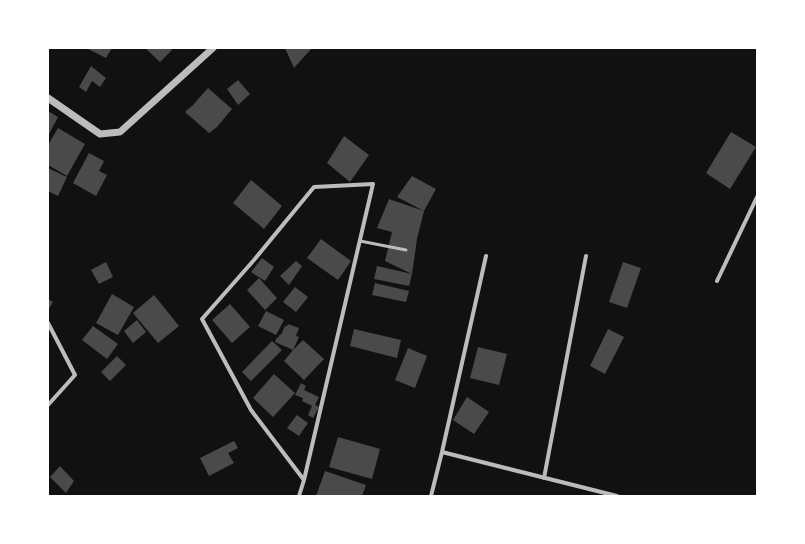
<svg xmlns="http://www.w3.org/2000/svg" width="805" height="544" font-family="'Fira Sans',sans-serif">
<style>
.building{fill:#4a4a4a}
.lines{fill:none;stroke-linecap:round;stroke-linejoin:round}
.service{stroke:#bcbcbc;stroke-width:3}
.minor{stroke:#bcbcbc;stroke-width:4}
.tertiary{stroke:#bcbcbc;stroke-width:7}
</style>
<rect width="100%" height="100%" fill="#111"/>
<!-- building -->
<path class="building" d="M86,48h26l-6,10z
M145,48h25l2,2 -12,12z
M285,48h27l-18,20z
M91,66l15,12 -6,9 -8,-6 -6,11 -7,-5z
M238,80l12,14 -12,11 -11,-16z
M208,88l24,21 -15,18 -8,6 -24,-21 8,-7z
M48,111l10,6 -10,19z
M58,128l27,16 -18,32 -19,-11v-20z
M731,132l25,15 -26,42 -24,-16z
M344,136l25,19 -19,27 -23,-19z
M89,153l15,8 -5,10 8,4 -11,21 -23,-13z
M48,168l19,9 -9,19 -10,-5z
M412,176l24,13 -12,22 -27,-14z
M251,180l31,26 -18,23 -31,-26z
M389,199l35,12 -7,28 -5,35 -3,12 -35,-7 3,-13 35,8 -27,-13 7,-29 -15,-4z
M321,239l30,22 -13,19 -31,-22z
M262,258l12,9 -9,14 -14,-9z
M296,261l6,5 -13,19 -9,-9z
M106,262l7,15 -14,7 -8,-14z
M623,262l18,6 -14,40 -18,-6z
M259,278l18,20 -12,12 -18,-20z
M375,283l34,8 -3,11 -34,-7z
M295,287l13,10 -12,15 -13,-10z
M112,294l22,13 -16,28 -22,-12z
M154,295l25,31 -21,17 -25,-30z
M48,299l5,3 -5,8z
M230,304l20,23 -18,16 -20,-23z
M266,311l18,9 -8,15 -18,-9z
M137,320l9,12 -13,11 -9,-12z
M288,324l11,4 -3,8 3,1 -6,13 10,-10 21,19 -20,21 -20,-19 9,-11 -18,-8 2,-5 1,1 2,-4 1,1 4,-9h2z
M93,326l25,18 -11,15 -25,-19z
M354,329l47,11 -4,18 -47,-12z
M608,329l16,8 -19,37 -15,-8z
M272,341l10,9 -31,31 -9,-9z
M478,347l29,7 -8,31 -29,-7z
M408,348l19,8 -12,32 -20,-8z
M117,356l9,9 -16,16 -9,-9z
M274,374l21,19 -22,24 -20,-19z
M301,383l5,3 -2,4 15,7 -4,8 4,2 -6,11 -5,-3 4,-9 -10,-5 1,-3 -8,-3z
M467,397l22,15 -15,22 -21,-14z
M297,415l11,8 -9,13 -12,-8z
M338,437l42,12 -8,30 -43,-12z
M234,441l4,7 -10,5 6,10 -25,13 -9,-18z
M60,466l14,15 -8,12 -16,-16z
M325,471l41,14 -4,11h-46z"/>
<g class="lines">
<!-- service -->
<path class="service" d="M360,241l46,9"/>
<!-- minor -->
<path class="minor" d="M717,281l40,-84
M48,405l27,-30 -27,-52
M442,452l175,44
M544,478l42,-222
M299,496l5,-16 69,-296 -59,3 -60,73 -52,59 49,91 53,70
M431,496l11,-44 44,-196"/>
<!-- tertiary -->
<path class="tertiary" d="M48,98l52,36 20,-2 93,-84"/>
</g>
<!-- border -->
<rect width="805" height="544" fill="none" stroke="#ffffff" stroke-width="98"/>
</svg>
